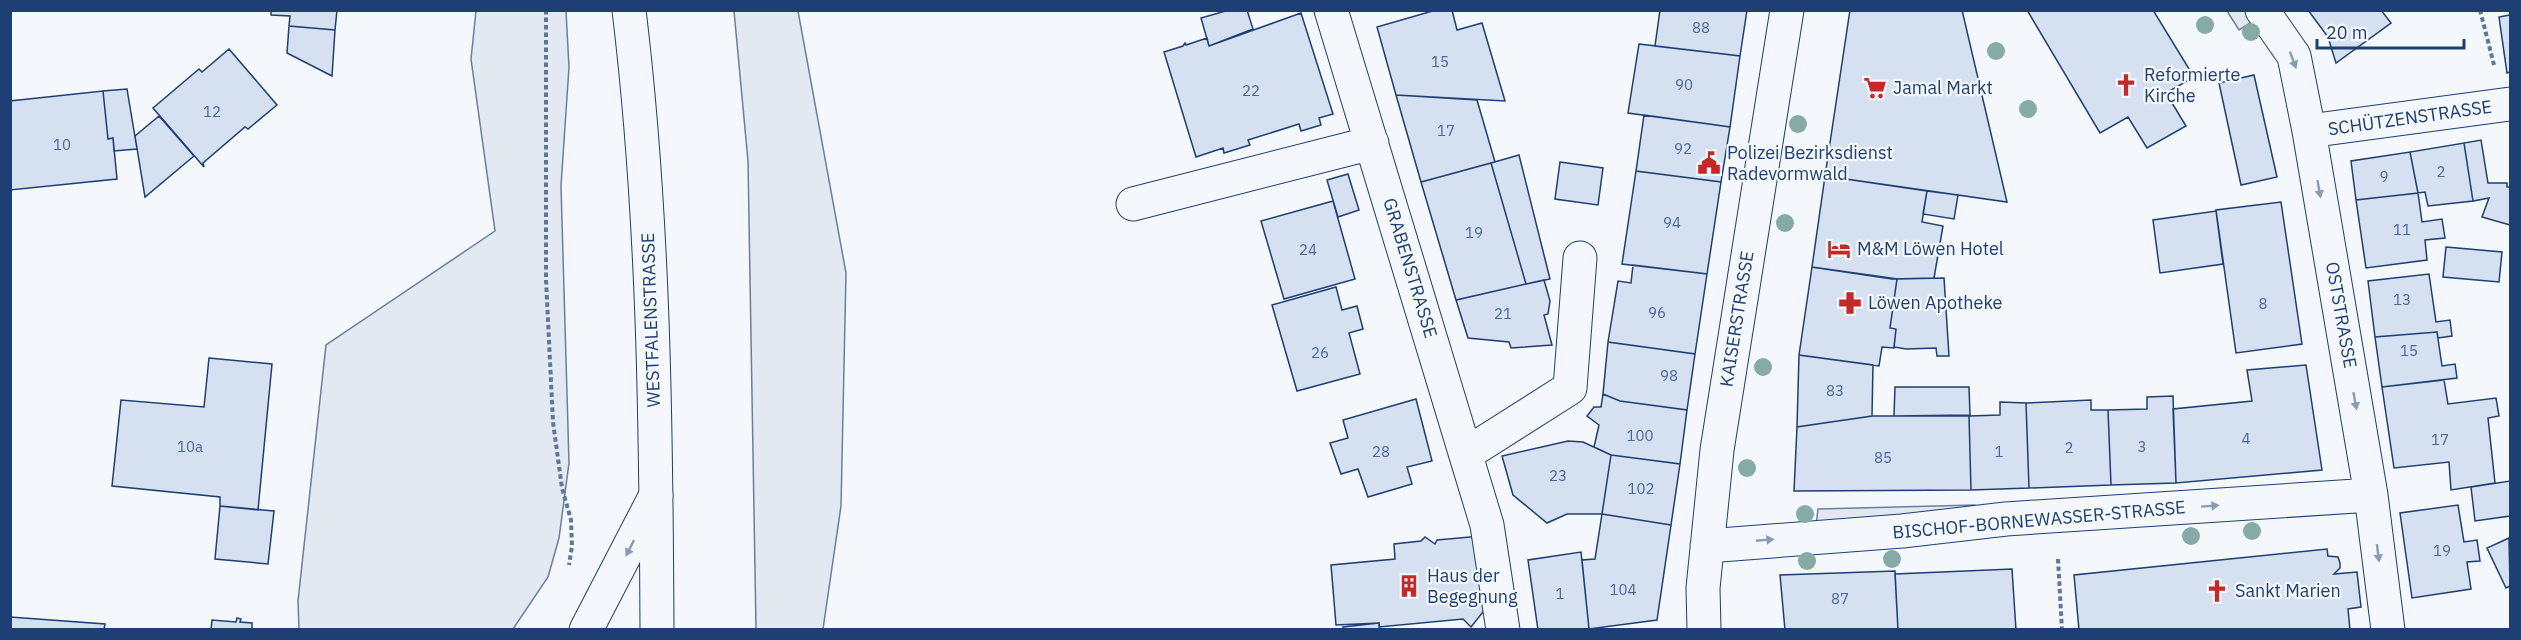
<svg xmlns="http://www.w3.org/2000/svg" width="2521" height="640" font-family="'IBM Plex Sans',sans-serif">
<style>
.green{fill:#e3e9f0;stroke:#687fa3;stroke-width:1.5}
.parking{fill:#e3e8f0;stroke:#687fa3;stroke-width:1.5}
.building{fill:#d5e0f0;stroke:#1d3f73;stroke-width:1.5}
.lines{fill:none;stroke-linecap:round;stroke-linejoin:round}
.minor-casing{stroke:#1d3f73;stroke-width:35}
.major-casing{stroke:#1d3f73;stroke-width:35}
.path{stroke:#5e769c;stroke-width:4;stroke-dasharray:4.5 3;stroke-linecap:butt}
.minor{stroke:#f4f7fb;stroke-width:33}
.major{stroke:#f4f7fb;stroke-width:33}
.tree{fill:#86aba6}
.oneway{fill:#889bb7}
.labels{text-anchor:middle;stroke-width:4.5;stroke-linejoin:round;paint-order:stroke}
.number-label{font-size:15px;fill:#4b6792}
.poi-label{font-size:18px;fill:#1d3f73;stroke:#f4f7fb;text-anchor:start}
.street-label{font-size:18px;fill:#1d3f73;stroke:#f4f7fb}
</style>
<rect width="100%" height="100%" fill="#f4f7fb"/>
<!-- green -->
<path class="green" d="M476,11h90l3,56 -8,119 8,277 -10,75 -11,39 -35,52h-214l-1,-28 28,-256 169,-114 -24,-172z
M734,11h64l48,262 -5,233 -18,123h-67l-8,-468z"/>
<!-- parking -->
<path class="parking" d="M2227,11h22l6,9 -16,10z
M1975,505l1,12 -160,9 2,-17z"/>
<!-- building -->
<path class="building" d="M271,10h66l-2,20 -46,-4 1,-10 -19,-1z
M1229,10h18l6,19 -44,17 -8,-28z
M1436,10h16l5,20 25,-7 23,78 -109,-6 -19,-68z
M1660,10h87l-7,46 -85,-10z
M1850,10h112l45,192 -182,-26z
M2027,10h126l41,67 -28,16 20,33 -39,22 -19,-31 -28,16z
M2308,10h73l10,13 -55,40 -8,-26z
M1301,13l32,101 -14,4 2,7 -20,6 -2,-7 -51,16 2,5 -26,8 -1,-5 -27,9 -32,-105 19,-6 2,-3 1,2 21,-7 2,8z
M2510,15v57l-3,1 -8,-56z
M289,26l46,4 -3,46 -45,-23z
M1639,44l101,12 -10,71 -102,-14z
M229,49l48,56 -29,24 -3,-2 -42,36 1,4 -51,-59 46,-39 3,3z
M2254,75l23,102 -36,8 -22,-102z
M127,89l10,60 -23,2 -1,-13 -5,1 -5,-48z
M103,91l5,48 5,-1 4,41 -107,11v-89z
M1396,95l81,5 18,62 -74,20z
M1644,115l86,12 -9,55 -85,-11z
M159,116l35,40 -49,41 -10,-61z
M2481,140l7,43h19v4h3v38l-28,-8 7,-19 -16,3 -9,-58z
M2464,143l9,58 -45,5 -3,-14 -7,1 -8,-41z
M2410,152l8,41 -62,7 -5,-39z
M1519,155l31,124 -24,5 -35,-121z
M1560,162l43,6 -5,37 -43,-6z
M1491,163l35,121 -70,16 -35,-118z
M1636,171l85,11 -14,92 -85,-10z
M1348,174l11,36 -21,7 -11,-37z
M1825,176l102,15 -5,31 21,4 -9,52 -42,1 -80,-12z
M1927,191l31,4 -4,24 -31,-5z
M2418,193l4,29 20,-3 3,19 -20,2 2,20 -61,8 -10,-68z
M1333,201l22,78 -71,20 -23,-78z
M2281,202l21,142 -66,9 -20,-143z
M2216,211l7,53 -63,9 -7,-53z
M2446,247l56,5 -3,30 -56,-5z
M1633,265l74,9 -12,80 -87,-12 10,-61 13,2z
M1812,267l85,12 -7,49 6,1 -2,19 -12,-1 -3,19 -80,-11z
M2429,274l7,48 14,-2 2,16 -14,2 -1,-6 -62,5 -7,-56z
M1944,278l5,78h-12l-1,-8 -30,1 -12,-2 2,-18 -6,-1 7,-49z
M1544,280l6,21 -2,13 -4,1 8,30 -41,3 -2,-6 -41,-4 -12,-38z
M1336,287l6,23 15,-4 6,23 -14,4 11,41 -63,17 -25,-86z
M2437,332l5,34 13,-2 2,14 -75,9 -7,-50z
M1608,342l87,12 -8,56 -67,-9 -17,-7z
M1799,355l74,10 -1,51 -75,11z
M209,358l63,6 -14,146 -38,-4v-9l-108,-11 9,-86 83,7z
M2306,365l16,105 -146,13 -3,-74 79,-8 -5,-31z
M2444,380l4,24 48,-6 3,18 -11,2 7,65 -44,7 -2,-28 -55,6 -12,-81z
M1895,387h74l1,28 -76,1z
M1603,394l17,7 67,9 -7,54 -69,-9 -17,-8 5,-22 -12,-9 7,-9h7z
M2173,396l3,87 -65,2 -3,-75 39,-1v-12z
M1416,399l16,62 -25,6 5,17 -44,13 -10,-28 -17,5 -11,-31 18,-5 -5,-18z
M2091,400v10h17l3,75 -82,3 -3,-85z
M2000,402l26,1 3,85 -58,2 -2,-74 31,-1z
M1872,416h97l2,74 -177,1 3,-64z
M1568,441l15,1 28,13 -9,59h-35l-20,9 -34,-28 -11,-39z
M1611,455l69,9 -9,61 -69,-11z
M2510,481v35l-35,5 -4,-34z
M2458,505l6,37 13,-2 3,21 -13,1 4,27 -59,9 -12,-85z
M220,506l54,5 -6,53 -53,-5z
M1602,514l69,11 -14,95 -68,9 -7,-69 13,-1z
M1481,536l6,71 -16,20 -8,-8 -84,8v-4l-43,2 -5,-60 64,-6 -1,-15 27,-3 4,-4 10,7 2,-4z
M2509,538l1,48 -4,2 -19,-40z
M2327,549l1,7 10,1 2,6v5l-6,6 23,-2 4,35 -13,2 2,21h-271l-5,-55z
M1581,552l8,77 -51,1 -10,-70z
M2012,569l4,61h-118l-3,-56z
M1895,571l3,59h-113l-5,-55z
M10,617l95,7 -1,6h-94z
M237,618l4,1 -1,3 12,1v7h-41l1,-10 24,2z
M1379,623l1,7h-37v-3z"/>
<g class="lines">
<!-- minor casing -->
<g class="minor-casing">
<path id="minor" d="M1331,10l156,515 16,105
M2262,10l32,46 15,75 62,364 17,135
M2309,131l201,-27
M1133,204l239,-61
M1466,454l104,-66 10,-130
M1707,546l195,-15 104,-12 365,-24
M586,630l70,-135
M1704,630l-1,-42 14,-138 70,-440"/>
</g>
<!-- major casing -->
<g class="major-casing">
<path id="major" d="M629,10c25,206 27,413 28,620"/>
</g>
<!-- path -->
<path class="path" d="M546,10v270l7,142 9,66 9,32 1,26 -3,19
M2480,10l14,55
M2058,559l4,71"/>
<!-- minor -->
<use href="#minor" class="minor"/>
<!-- major -->
<use href="#major" class="major"/>
</g>
<!-- trees -->
<g class="tree">
<circle cx="2205" cy="25" r="9"/>
<circle cx="2251" cy="32" r="9"/>
<circle cx="1996" cy="51" r="9"/>
<circle cx="2028" cy="109" r="9"/>
<circle cx="1798" cy="124" r="9"/>
<circle cx="1785" cy="223" r="9"/>
<circle cx="1763" cy="367" r="9"/>
<circle cx="1747" cy="468" r="9"/>
<circle cx="1805" cy="514" r="9"/>
<circle cx="2252" cy="531" r="9"/>
<circle cx="2191" cy="536" r="9"/>
<circle cx="1892" cy="559" r="9"/>
<circle cx="1807" cy="561" r="9"/>
</g>
<!-- one-way arrows -->
<defs><path id="oneway-solid" d="M-6-.8H1V-3.2L6.5 0L1 3.2V.8H-6Z" transform="scale(1.5)"/></defs>
<g class="oneway">
<use href="#oneway-solid" transform="translate(2293 60) rotate(70)"/>
<use href="#oneway-solid" transform="translate(2319 189) rotate(80)"/>
<use href="#oneway-solid" transform="translate(2355 401) rotate(80)"/>
<use href="#oneway-solid" transform="translate(2210 506) rotate(-4)"/>
<use href="#oneway-solid" transform="translate(1765 540) rotate(-5)"/>
<use href="#oneway-solid" transform="translate(630 548) rotate(117)"/>
<use href="#oneway-solid" transform="translate(2378 553) rotate(83)"/>
</g>
<!-- icons -->
<defs>
<g id="church-bare" transform="scale(1.8)"><path d="M-1.2-6h2.4v3.5h3.3v2.4h-3.3V6h-2.4V-.1h-3.3v-2.4h3.3Z" fill="#c62828" stroke="#f4f7fb" stroke-width="2.5" paint-order="stroke"/></g>
<g id="supermarket-bare" transform="scale(1.8)"><path d="M-6-5.5h2.5l.6 2H6L4.5 2H-2.5L-4.4-4H-6ZM-1.5 3.2a1.3 1.3 0 1 0 .1 0ZM3 3.2a1.3 1.3 0 1 0 .1 0Z" fill="#c62828" stroke="#f4f7fb" stroke-width="2.5" paint-order="stroke"/></g>
<g id="civic-bare" transform="scale(1.8)"><path d="M-.6-6.5H3V-4.5H.6V-3L4-1V1h2V6H-6V1h2V-1L-.6-3ZM-1.2 2.5V6h2.4V2.5Z" fill="#c62828" stroke="#f4f7fb" stroke-width="2.5" paint-order="stroke"/></g>
<g id="hotel-bare" transform="scale(1.8)"><path d="M-6-4.5h1.5V1H6V5H4.5V3h-9V5H-6ZM-4 0a1.8 1.8 0 1 1 3.6 0ZM.5 0V-2.5h3Q6-2.5 6 0Z" fill="#c62828" stroke="#f4f7fb" stroke-width="2.5" paint-order="stroke"/></g>
<g id="pharmacy-bare" transform="scale(1.8)"><path d="M-2-6h4v4h4v4h-4v4h-4v-4h-4v-4h4Z" fill="#c62828" stroke="#f4f7fb" stroke-width="2.5" paint-order="stroke"/></g>
<g id="building-bare" transform="scale(1.8)"><path d="M-4-6H4V6H1V3H-1V6H-4ZM-2.5-4.3h1.7v1.8h-1.7ZM.8-4.3h1.7v1.8H.8ZM-2.5-1h1.7V.8h-1.7ZM.8-1h1.7V.8H.8Z" fill="#c62828" stroke="#f4f7fb" stroke-width="2.5" paint-order="stroke"/></g>
</defs>
<g fill-rule="evenodd">
<use href="#church-bare" x="2126" y="85"/>
<use href="#supermarket-bare" x="1875" y="88"/>
<use href="#civic-bare" x="1709" y="163"/>
<use href="#hotel-bare" x="1839" y="249"/>
<use href="#pharmacy-bare" x="1850" y="303"/>
<use href="#building-bare" x="1409" y="586"/>
<use href="#church-bare" x="2217" y="591"/>
</g>
<g class="labels">
<!-- number labels -->
<g class="number-label">
<text x="1701" y="33">88</text>
<text x="1440" y="67">15</text>
<text x="1684" y="90">90</text>
<text x="1251" y="96">22</text>
<text x="212" y="117">12</text>
<text x="1446" y="136">17</text>
<text x="62" y="150">10</text>
<text x="1683" y="154">92</text>
<text x="2441" y="177">2</text>
<text x="2384" y="182">9</text>
<text x="1672" y="228">94</text>
<text x="2402" y="235">11</text>
<text x="1474" y="238">19</text>
<text x="1308" y="255">24</text>
<text x="2402" y="305">13</text>
<text x="2263" y="309">8</text>
<text x="1657" y="318">96</text>
<text x="1503" y="319">21</text>
<text x="2409" y="356">15</text>
<text x="1320" y="358">26</text>
<text x="1669" y="381">98</text>
<text x="1835" y="396">83</text>
<text x="1640" y="441">100</text>
<text x="2246" y="444">4</text>
<text x="2440" y="445">17</text>
<text x="190" y="452">10a</text>
<text x="2142" y="452">3</text>
<text x="2069" y="453">2</text>
<text x="1381" y="457">28</text>
<text x="1999" y="457">1</text>
<text x="1883" y="463">85</text>
<text x="1558" y="481">23</text>
<text x="1641" y="494">102</text>
<text x="2442" y="556">19</text>
<text x="1623" y="595">104</text>
<text x="1560" y="599">1</text>
<text x="1840" y="604">87</text>
</g>
<!-- poi labels -->
<g class="poi-label">
<text x="2144" y="81">Reformierte<tspan x="2144" dy="21">Kirche</tspan></text>
<text x="1893" y="94">Jamal Markt</text>
<text x="1727" y="159">Polizei Bezirksdienst<tspan x="1727" dy="21">Radevormwald</tspan></text>
<text x="1857" y="255">M&amp;M Löwen Hotel</text>
<text x="1868" y="309">Löwen Apotheke</text>
<text x="1427" y="582">Haus der<tspan x="1427" dy="21">Begegnung</tspan></text>
<text x="2235" y="597">Sankt Marien</text>
</g>
<!-- street labels -->
<g class="street-label">
<text transform="translate(2410 118) rotate(-8)" y="6">SCHÜTZENSTRASSE</text>
<text transform="translate(1410 268) rotate(73)" y="6">GRABENSTRASSE</text>
<text transform="translate(2341 315) rotate(80)" y="6">OSTSTRASSE</text>
<text transform="translate(1737 319) rotate(-81)" y="6">KAISERSTRASSE</text>
<text transform="translate(651 320) rotate(-92)" y="6">WESTFALENSTRASSE</text>
<text transform="translate(2039 520) rotate(-5)" y="6">BISCHOF-BORNEWASSER-STRASSE</text>
</g>
</g>
<!-- border -->
<rect width="2521" height="640" fill="none" stroke="#1d3f73" stroke-width="24"/>
<!-- scale -->
<path d="M2317 39v9h147v-9" fill="none" stroke="#1d3f73" stroke-width="3"/>
<text x="2326" y="39" font-size="18" fill="#1d3f73" stroke="#f4f7fb" stroke-width="4.5" paint-order="stroke">20 m</text>
</svg>
